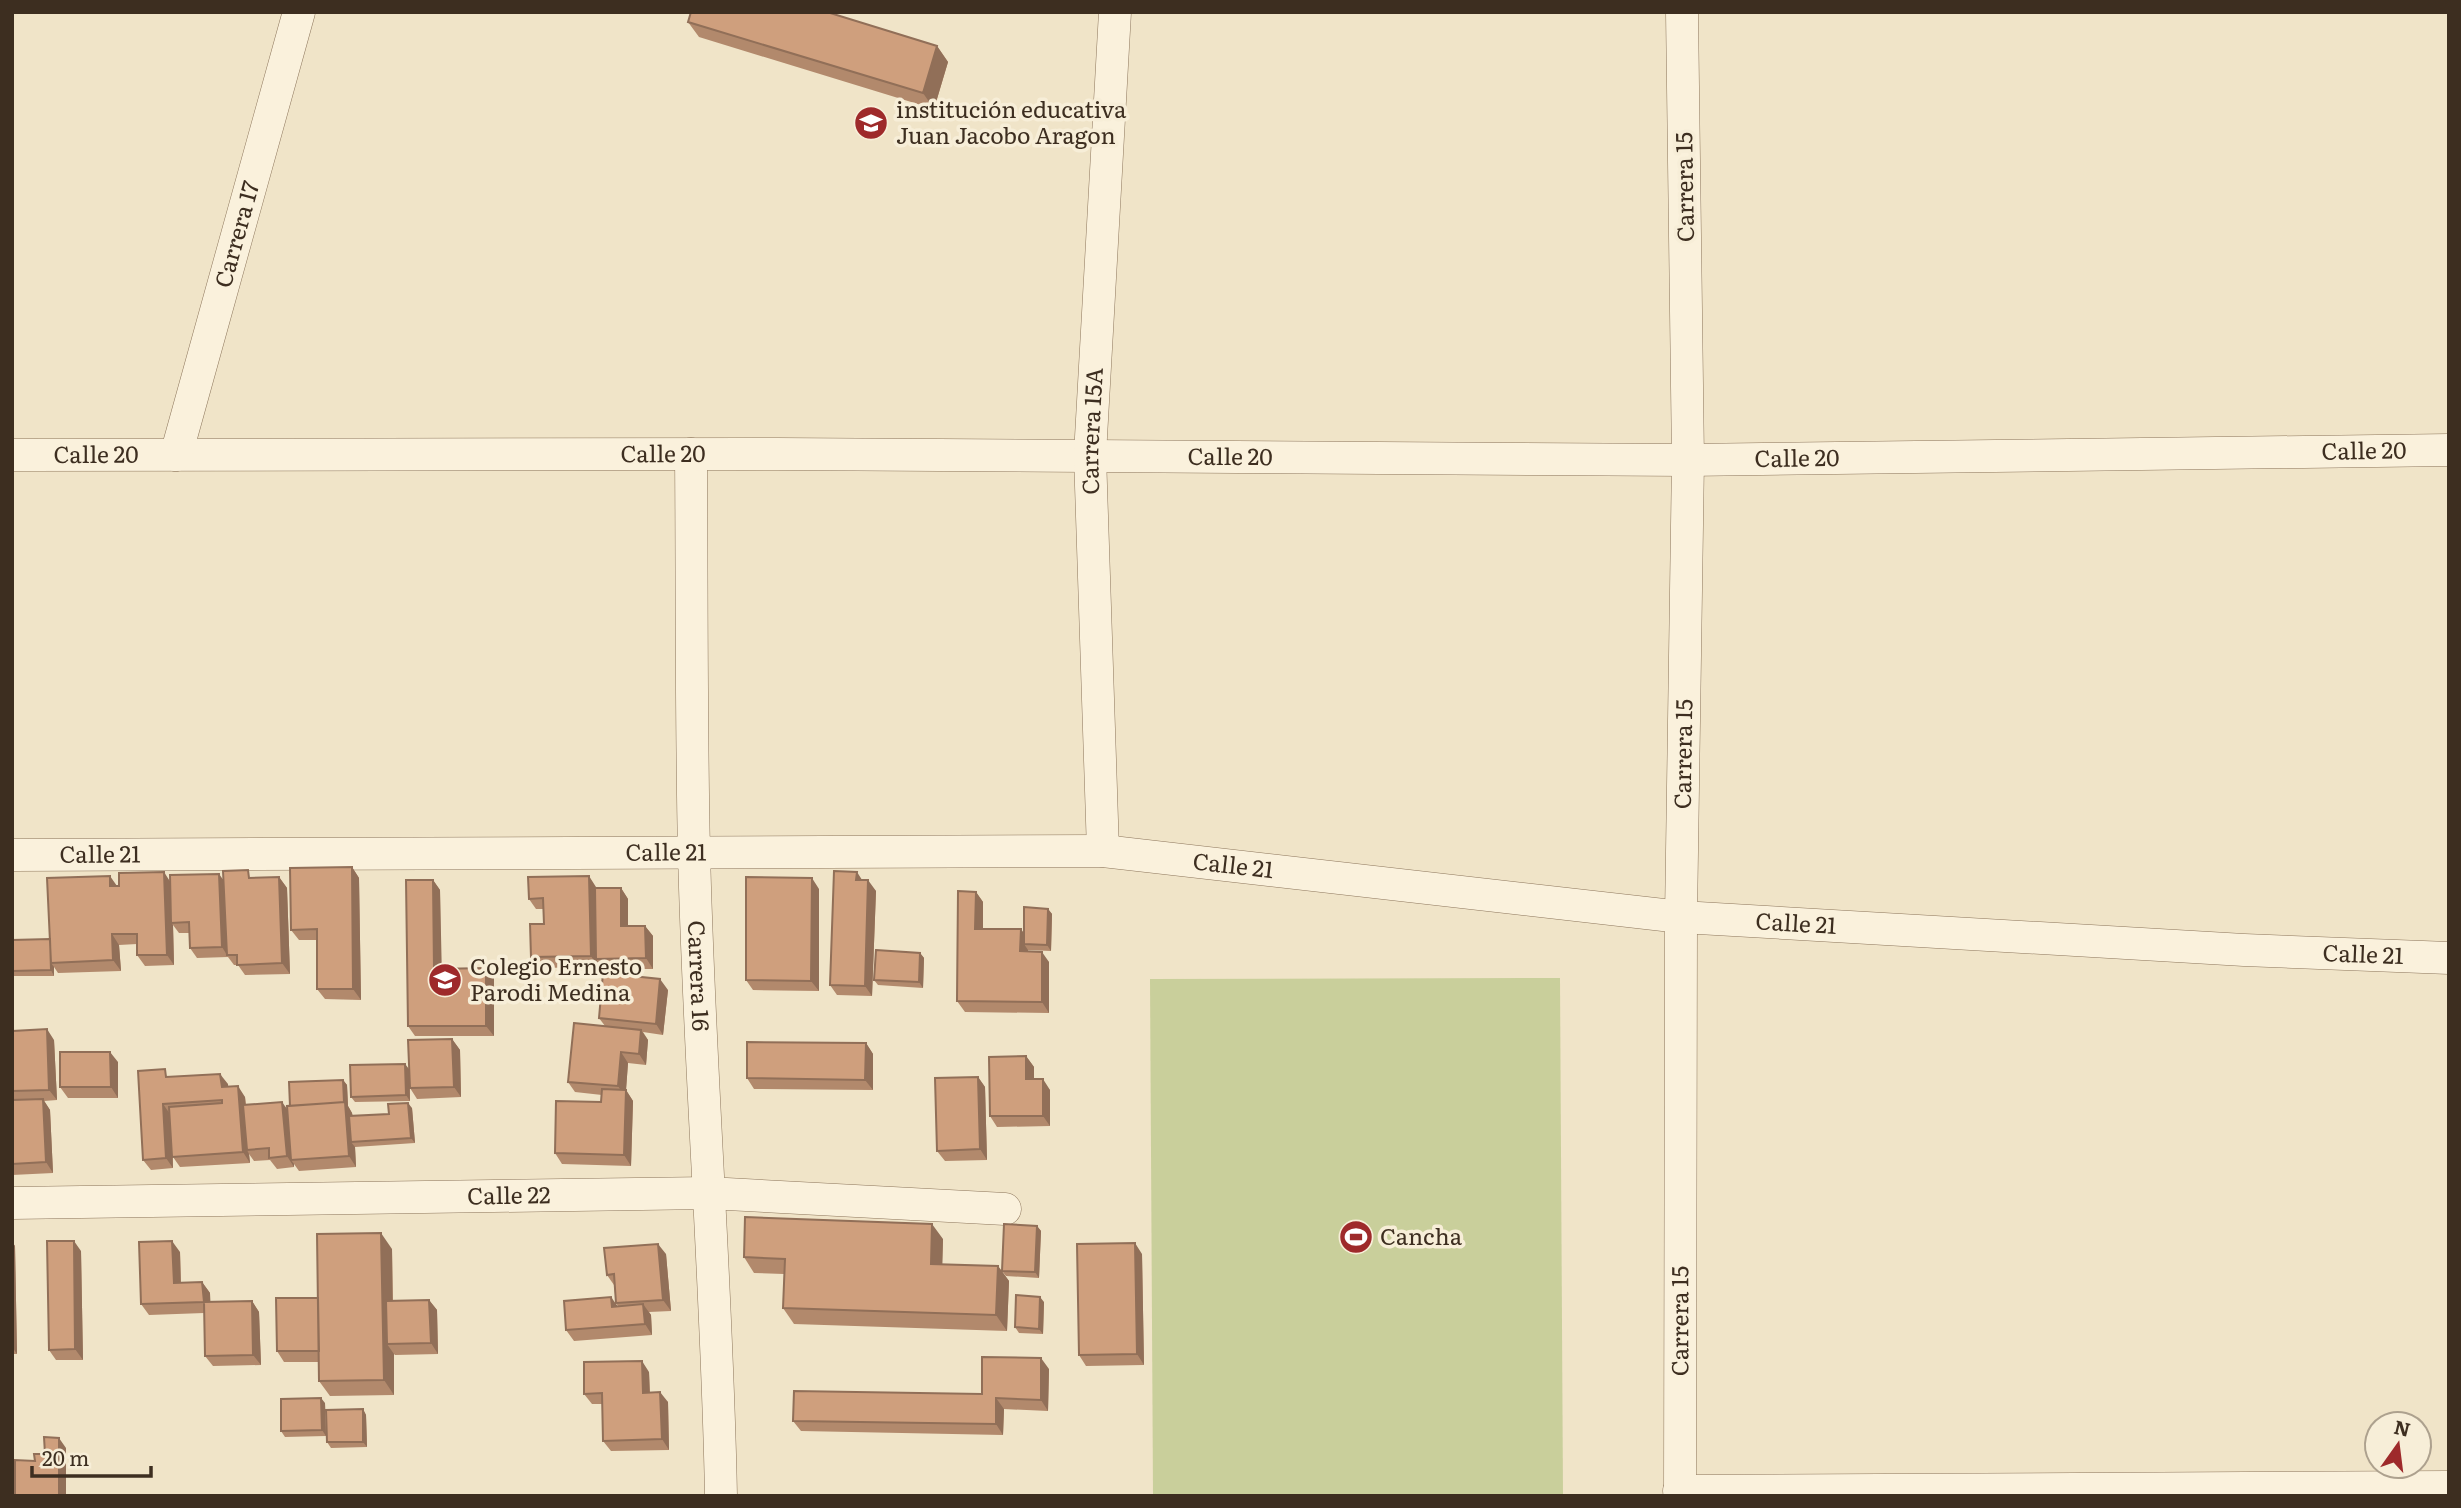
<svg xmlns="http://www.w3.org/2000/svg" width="2461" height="1508" font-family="Literata,serif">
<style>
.pitch{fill:#c9cf9b}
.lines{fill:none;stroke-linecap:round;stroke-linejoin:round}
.street-casing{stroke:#8d765c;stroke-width:33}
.street{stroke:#faf1dc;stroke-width:32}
.wall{fill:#b2896c}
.shaded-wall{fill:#916f58}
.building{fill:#cf9f7d;stroke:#916f58;stroke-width:2}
.labels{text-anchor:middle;stroke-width:7;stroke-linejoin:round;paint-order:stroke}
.poi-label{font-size:23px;fill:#3d2e20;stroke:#f7eed8;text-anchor:start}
.street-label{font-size:23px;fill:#3d2e20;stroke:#f7eed8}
</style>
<rect width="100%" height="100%" fill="#f0e4c8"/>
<!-- pitch -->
<path class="pitch" d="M1560,978l3,518h-410l-3,-517z"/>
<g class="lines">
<!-- street casing -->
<g class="street-casing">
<g id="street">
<path id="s1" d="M691,454c1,132 0,265 3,397 5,215 23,430 27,645"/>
<path id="s2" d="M12,455l766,-1 910,6 761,-10"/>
<path id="s3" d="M176,455l123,-443"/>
<path id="s4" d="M1103,851l-13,-396 25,-443"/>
<path id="s5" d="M12,855l1091,-4 578,66 563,33 205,8"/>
<path id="s6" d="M12,1203l696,-10 297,16"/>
<path d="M1679,1491l770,-4"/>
<path id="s7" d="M1680,1496l1,-579 7,-457 -6,-448"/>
</g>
</g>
<!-- street -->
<use href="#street" class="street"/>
</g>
<!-- wall -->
<path class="wall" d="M688,22l249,24 11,16 -14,47 -235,-72z
M352,867l7,11 2,122 -36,-1 -8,-10v-49h-18l-8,-10z
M279,877l8,11 3,86 -45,1 -7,-10h-4l-6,-8 -31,1 -7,-10 -1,-15h-10l-6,-8 1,40 -29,1 -8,-11v-11l-18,1 2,26 -63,2 -4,-6v9h-42v-36l38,-1 67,-53 53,-5z
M433,880l7,10 1,79 45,-1 8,11v57h-79l-7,-10z
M863,880l13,11 -4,105 -35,-1 -7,-10z
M596,887l1,1h24l7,11v27h17l8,10v33h-49l-6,-7v5l-59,1 -8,-11 13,-33 -1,-15h-7l-7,-10z
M819,889v102l-66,-1 -7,-10z
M976,892l7,10v27h38l3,5 24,-25 4,5 -1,37 -23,-1v1l21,11v51l-84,-1 -8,-11z
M920,953l4,5 -1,30 -45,-3 -4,-5z
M668,990l-5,45 -20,-3 5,8 -2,25 -18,-2 -2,27 7,11 -2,65 -69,-2 -7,-11 46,-51 1,-7 -27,-3 -7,-10 37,-56 -6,-8z
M452,1039l8,11 1,47 -44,2 -7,-11v-6v19l-55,1 -4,-5 58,-28z
M54,1040l3,60 -13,1 6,9 3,63 -41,2v-133z
M866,1043l7,11v36l-119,-1 -7,-11z
M1026,1056l8,11v12l16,11v36l-53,1 -7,-11z
M118,1062v36h-50l-8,-11z
M170,1077l58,7v3l17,10 1,8 42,5 2,-4 53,-26 4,5 1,21 4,7 1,3 36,-2 23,-6 3,35 -60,4 1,20 -57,4 -5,-7v3l-17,2 -7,-9 -16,1 -5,-7 1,9 -70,4 -7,-10v11l-22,2 -8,-10z
M978,1077l7,10 2,73 -42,1 -8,-10z
M1037,1226l4,5 -2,47 -33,-2 -4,-5z
M943,1239l-1,25 56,2 11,15 -2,50 -213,-7 -11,-16 1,-34 -30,-1 -10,-16z
M12,1242l3,4 2,108h-5z
M392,1249l1,52 36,-1 8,10 1,44 -43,1 -1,-1v41l-64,1 -11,-15v-19h-35l-7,-11 41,-53z
M81,1251l2,109h-27l-7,-10z
M180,1252l1,31 21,-1 8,11v9l42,-1 7,11 2,53 -48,1 -8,-10 -1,-43 -55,2 -8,-11z
M666,1254l5,57 -22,1 2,3 1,20 -78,6 -8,-11 52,-24 -2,-3 -2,-18 -7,-10z
M1142,1254l2,111 -58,1 -7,-11z
M1044,1302l-1,32 -24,-1 -4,-6z
M1049,1369l-1,42 -44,-2 -1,26 -202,-4 -8,-10 189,-27z
M649,1372l1,20 18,10 1,48 -58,1 -8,-10 -1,-37h-10l-8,-10z
M325,1403l1,33 -41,1 -4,-6z
M363,1409l3,6 1,32 -36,1 -4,-6z"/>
<!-- shaded-wall -->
<path class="shaded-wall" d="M937,46l11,16 -14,47 -11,-16z
M352,867l7,11 2,122 -8,-11z
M164,872l7,11v40l2,2 1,40 -7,-10z
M857,872l7,11 -8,-3z
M219,874l8,11v70l-5,-8z
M110,876l7,10h-7z
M589,876l7,11 2,72h-2l2,3v5l-7,-11z
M279,877l8,11 3,86 -8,-11z
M812,878l7,11v102l-8,-10z
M433,880l7,10 2,89 -8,-10z
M868,880l8,11 -4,105 -7,-10z
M621,888l7,11v37l-7,-10z
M976,892l7,10v37l-8,-10z
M1048,909l4,5 -1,37 -4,-6z
M645,926l8,10v33l-7,-11z
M1021,929l7,11 -4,4 4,6v12l-8,-11z
M112,934l7,11 2,26 -8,-11z
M50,939l1,24 3,4v9l-3,-6z
M1042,952l7,10v51l-7,-11z
M920,953l4,5 -1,30 -4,-6z
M486,968l8,11v57l-8,-10z
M660,979l8,11 -5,45 -7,-11z
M47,1029l7,11 3,60 -8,-10z
M641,1030l7,10 -2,25 -7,-11z
M452,1039l8,11 1,47 -7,-10z
M866,1043l7,11v36l-8,-10z
M110,1052l8,10v36l-7,-11z
M621,1052l7,11 -2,27 7,11 -2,65 -7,-11 1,-58 -7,-11z
M1026,1056l8,11v23l-8,-11z
M405,1064l4,5 1,32 -4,-6z
M220,1074l8,10 1,14 -7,-11z
M978,1077l7,10 2,73 -7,-11z
M1043,1079l7,11v36l-7,-10z
M343,1080l4,5 1,21 4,7 2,28 -3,1 4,5 1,20 -7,-11 -5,-52z
M238,1086l7,11 4,53h-2l2,4 1,9 -7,-11z
M43,1099l7,11 3,63 -7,-11z
M282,1102l8,11 1,47 3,4v3l-7,-11z
M408,1103l4,5 3,35 -4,-5z
M163,1104l7,10 3,54 -7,-10z
M932,1224l11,15 -1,40 -11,-15z
M1037,1226l4,5 -2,47 -4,-6z
M381,1233l11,16 1,95h-6l7,10v41l-10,-15z
M74,1241l7,10 2,109 -8,-11z
M172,1241l8,11 1,42 -7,-11z
M12,1242l3,4 2,108 -4,-6z
M1135,1243l7,11 2,111 -7,-11z
M658,1244l8,10 5,57 -8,-11z
M998,1266l11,15 -2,50 -11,-16z
M202,1282l8,11 1,20 -7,-11z
M611,1297l8,11 -7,-1z
M1040,1297l4,5 -1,32 -4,-5z
M429,1300l8,10 1,44 -7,-11z
M252,1301l7,11 2,53 -8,-10z
M643,1304l8,11 1,20 -7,-11z
M1041,1358l8,11 -1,42 -7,-11z
M642,1361l7,11 1,31 -7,-10z
M660,1392l8,10 1,48 -7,-11z
M321,1398l4,5 1,33 -4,-6z
M996,1398l8,11 -1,26 -7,-11z
M363,1409l3,6 1,32 -4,-5z
M59,1438l7,10v48h-7z"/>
<!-- building -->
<path class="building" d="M691,12h136l110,34 -14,47 -235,-71z
M352,867l1,122h-36v-60l-26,1 -1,-62z
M248,870l1,8 30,-1 3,86 -45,2v-10h-10l-4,-84z
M834,871l23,1 -1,8h12l-3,106 -35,-1z
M164,872l3,83h-30v-21h-25l1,26 -62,3 -4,-85 63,-2v10h9v-13z
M219,874l3,73 -32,1 -1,-26 -18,1 -1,-48z
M589,876l2,80 -60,1 -1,-33h14l-1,-26 -14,1 -1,-22z
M746,877l66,1 -1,103 -65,-1z
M406,880h27l1,89 52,-1v58h-78z
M595,888h26v38h24l1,32 -50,1z
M958,891l18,1 -1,37h46l-1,22 22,1v50l-85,-1z
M1024,907l24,2 -1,36 -23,-1z
M50,939l1,31 -39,1v-31z
M876,950l44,3 -1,29 -45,-2z
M603,973l57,6 -4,45 -57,-6z
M574,1023l67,7 -2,24 -18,-2 -3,34 -50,-4z
M47,1029l2,61 -37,1 1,-60z
M452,1039l2,48 -44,1 -2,-48z
M747,1042l119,1 -1,37 -118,-2z
M60,1052h50l1,35h-51z
M1026,1056v23h17v37h-53l-1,-59z
M405,1064l1,31 -55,2 -1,-32z
M165,1069l1,8 54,-3 2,13 16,-1 5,66 -71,5 -3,-50 53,-4v-3l-59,4 3,54 -23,2 -5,-89z
M978,1077l2,72 -43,2 -2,-73z
M343,1080l1,22 -54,4 -1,-24z
M602,1089l24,1 -2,65 -69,-2 1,-52 45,1z
M43,1099l3,63 -34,2v-64z
M282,1102l5,54 -18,2v-10l-22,2 -4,-45z
M345,1102l4,54 -58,4 -4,-54z
M408,1103l3,35 -60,4 -2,-26 40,-2 -1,-10z
M745,1217l187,7 -1,40 67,2 -2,49 -213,-7 2,-49 -41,-2z
M1004,1224l33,2 -2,46 -33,-1z
M381,1233l3,147 -65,1 -2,-147z
M47,1241h27l1,108 -26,1z
M172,1241l2,42 28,-1 2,20 -63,2 -2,-62z
M1135,1243l2,111 -58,1 -2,-111z
M658,1244l5,56 -47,3 -2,-29 -7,1 -3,-27z
M1016,1295l24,2 -1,32 -24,-2z
M611,1297l1,10 31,-3 2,20 -79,6 -2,-29z
M276,1298h42l1,53h-42z
M429,1300l2,43 -44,1 -1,-43z
M252,1301l1,54 -48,1 -1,-54z
M13,1312v36l-1,1v-37z
M982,1357l59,1v42l-45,-2v26l-203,-3 1,-30 188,3z
M642,1361l1,32 17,-1 2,47 -59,2 -1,-48 -18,1v-32z
M321,1398l1,32 -41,1v-32z
M363,1409v33h-36l-1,-32z
M44,1437l15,1v58h-44v-36l20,1 -1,-7h11z"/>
<!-- icons -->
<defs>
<g id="school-disc" transform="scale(1.75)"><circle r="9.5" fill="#9e2a2b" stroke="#f7eed8"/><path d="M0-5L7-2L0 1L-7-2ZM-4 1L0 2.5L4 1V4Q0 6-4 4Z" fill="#fff"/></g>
<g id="stadium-disc" transform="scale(1.75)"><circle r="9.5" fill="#9e2a2b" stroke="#f7eed8"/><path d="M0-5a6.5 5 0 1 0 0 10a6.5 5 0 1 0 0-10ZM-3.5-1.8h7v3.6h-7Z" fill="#fff"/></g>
</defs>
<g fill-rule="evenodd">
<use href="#school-disc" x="871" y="123"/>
<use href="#school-disc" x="445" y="980"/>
<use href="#stadium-disc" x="1356" y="1237"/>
</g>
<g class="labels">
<!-- poi labels -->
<g class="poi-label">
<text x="896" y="118">institución educativa<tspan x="896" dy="26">Juan Jacobo Aragon</tspan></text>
<text x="470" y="975">Colegio Ernesto<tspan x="470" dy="26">Parodi Medina</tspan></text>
<text x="1380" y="1245">Cancha</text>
</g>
<!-- street labels -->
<g class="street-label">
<text transform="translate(1685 187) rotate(-91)" y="8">Carrera 15</text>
<text dy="8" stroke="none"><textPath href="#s3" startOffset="229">Carrera 17</textPath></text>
<text dy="8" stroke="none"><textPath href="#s4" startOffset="420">Carrera 15A</textPath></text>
<text dy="8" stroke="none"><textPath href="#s2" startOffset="2352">Calle 20</textPath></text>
<text dy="8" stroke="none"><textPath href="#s2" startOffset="651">Calle 20</textPath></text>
<text dy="8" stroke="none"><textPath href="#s2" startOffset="84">Calle 20</textPath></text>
<text dy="8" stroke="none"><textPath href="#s2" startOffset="1218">Calle 20</textPath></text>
<text dy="8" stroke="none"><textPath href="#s2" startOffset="1785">Calle 20</textPath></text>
<text dy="8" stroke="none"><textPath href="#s7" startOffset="742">Carrera 15</textPath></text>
<text dy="8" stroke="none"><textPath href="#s5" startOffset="654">Calle 21</textPath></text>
<text dy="8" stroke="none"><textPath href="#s5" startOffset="88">Calle 21</textPath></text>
<text dy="8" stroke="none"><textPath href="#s5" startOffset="1222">Calle 21</textPath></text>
<text dy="8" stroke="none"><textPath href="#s5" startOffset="1788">Calle 21</textPath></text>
<text dy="8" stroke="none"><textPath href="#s5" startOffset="2356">Calle 21</textPath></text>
<text dy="8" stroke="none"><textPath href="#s1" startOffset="522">Carrera 16</textPath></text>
<text dy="8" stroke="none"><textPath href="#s6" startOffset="497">Calle 22</textPath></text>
<text dy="8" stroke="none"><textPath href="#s7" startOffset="175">Carrera 15</textPath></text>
</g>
</g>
<!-- border -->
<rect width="2461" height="1508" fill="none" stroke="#3d2e20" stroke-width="28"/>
<!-- north arrow -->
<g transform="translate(2398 1445) rotate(14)"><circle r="33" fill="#f7eed8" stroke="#ada18e" stroke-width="2"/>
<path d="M0-5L12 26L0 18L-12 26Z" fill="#9e2a2b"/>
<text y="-10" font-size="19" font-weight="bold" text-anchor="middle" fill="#3d2e20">N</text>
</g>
<!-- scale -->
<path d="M32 1466v10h119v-10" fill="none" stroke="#3d2e20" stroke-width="3.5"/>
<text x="42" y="1466" font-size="21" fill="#3d2e20" stroke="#f7eed8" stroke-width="5" paint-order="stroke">20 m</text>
</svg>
